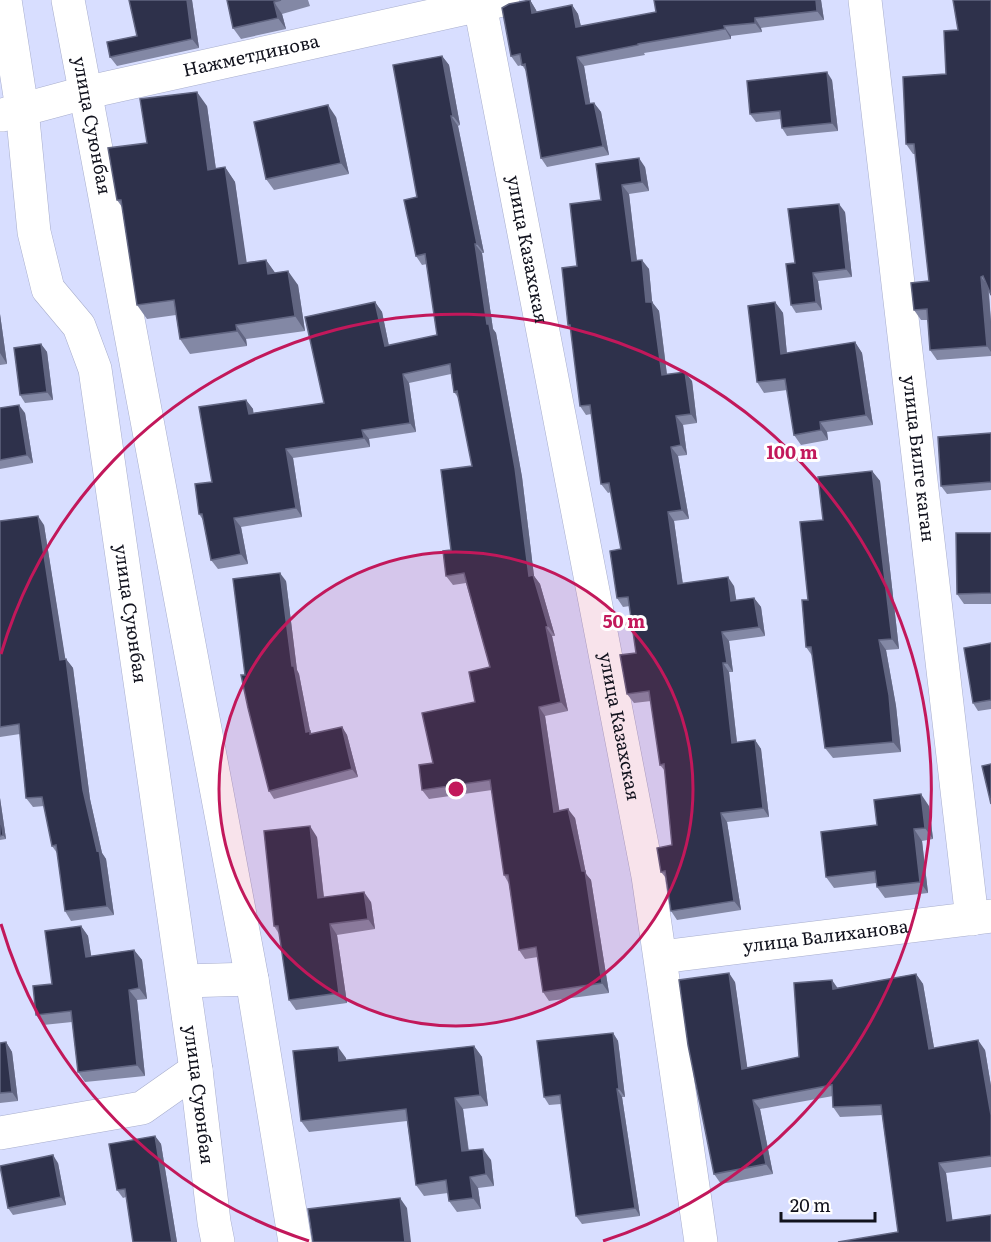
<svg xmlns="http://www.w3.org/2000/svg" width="991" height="1242" font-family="Literata,serif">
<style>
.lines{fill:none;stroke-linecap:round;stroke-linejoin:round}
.minor-casing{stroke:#a8aecd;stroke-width:34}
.minor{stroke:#fff;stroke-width:33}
.wall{fill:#8388a5}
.shaded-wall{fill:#616581}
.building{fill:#2e314b;stroke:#616581;stroke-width:1.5}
.ring{fill:none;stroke:#c2185b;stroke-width:3}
.labels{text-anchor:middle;stroke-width:6;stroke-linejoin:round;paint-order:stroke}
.street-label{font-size:18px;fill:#11121d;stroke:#fff}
.centre{fill:#c2185b;stroke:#fff;stroke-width:3}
.ring-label{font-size:18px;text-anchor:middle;font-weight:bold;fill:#c2185b;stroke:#fff;stroke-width:6;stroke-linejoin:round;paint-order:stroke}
</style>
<rect width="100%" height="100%" fill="#d8deff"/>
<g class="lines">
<!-- minor casing -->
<g class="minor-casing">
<g id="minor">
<path id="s1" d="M5,0l17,109 12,123 14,57 31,37 16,43 101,701 18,152 4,20"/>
<path id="s2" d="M68,0l184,979 43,263"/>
<path id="s3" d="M479,0l169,876 53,366"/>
<path id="s4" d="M865,0l107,919"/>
<path id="s5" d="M2,115l82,-22 419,-93"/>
<path id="s6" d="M661,957l330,-41"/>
<path d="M184,981l68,-2"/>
<path d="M0,1133l142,-25 54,-38"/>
</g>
</g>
<!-- minor -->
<use href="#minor" class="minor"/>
</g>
<!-- wall -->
<path class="wall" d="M129,0h63l7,48 -82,18 -7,-9 27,-21z
M227,0h81l2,6 -28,8 4,15 -45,10 -8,-11z
M530,0l6,10 1,2 35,-7 6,9 3,12 240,-26 3,20 -63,8 1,4 -31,4v3l-87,14 1,2 -61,11 6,37h4l7,9 8,43 -62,12 -6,-9 -15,-87 -4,-6 -4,1 -7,-10z
M991,0v296l-2,-5 2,31v34l-54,4 -7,-10 -2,-30h-7l-7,-10 15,-29 -14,-127h-2l-7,-10 40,-70 12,-44z
M442,56l7,9 11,60 -2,1 26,127h-2l11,76 3,4 26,144 12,99 6,8 15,52h-3l16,75 -23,5 14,95 16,7 11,56 5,6 18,113 -60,8 -6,-9 -5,-35 -13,2 -6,-9 -10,-66 -5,-9 -12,-85 -63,9 -7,-9 11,-27 42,-61 15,-35 -24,-84 -13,2 -7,-9 5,-26 21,-84 -13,-67 -5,-7 -3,-18 -42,9 7,49 -47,7 1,8 -77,11 9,59 -61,10 7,37 -30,5 -7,-9 -8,-40 -4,-6 47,-114 7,9v4l71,-10 51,-101 7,10 7,34 48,-11 -10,-71 -5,1 -6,-9 1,-59z
M832,80l6,51 -51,5 -5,-8 -1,-9 -25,3 -6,-8z
M207,106l9,63 9,-2 10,15 11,80 20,-2 9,13 23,12 7,46 -59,8 1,7 -57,8 -10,-15 -4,-24 -29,4 -10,-14 -15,-98 -5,-7 30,-57z
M336,117l13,57 -75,16 -8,-11z
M645,167l4,24 -20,3 8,67 12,8 3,33 7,9 8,63 25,7 5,42 -14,2 4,30 -9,1 11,63 -15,2 9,63 51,2 2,15 18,-3 7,9 4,29 -36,5 4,31h-4l8,70 18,-2 6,9 8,68 -42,5 14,88 -64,10 -6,-9 -5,-33 -5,-6 11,-27 -7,-74 -5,-6 -9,-64 -17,2 -7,-9 9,-41 -6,-47 -7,1 -6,-9 4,-49 -10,-57 -3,1 -7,-9 -10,-70 -5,1 -6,-9 -9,-77 -3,-4 9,-59 24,-66z
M845,212l7,65 -34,4 4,29 -26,3 -5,-8 4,-42z
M775,302l8,11 4,41 68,-12 7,11 11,72 -46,7 1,8 -27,5 -7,-10 -7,-45 -23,3 -7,-11z
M0,314l7,50 -7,1z
M41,344l6,8 6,48 -28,3 -5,-8z
M0,408l25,5 8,50 -33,6z
M991,433v57l-44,4 -6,-8z
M872,471l8,10 19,168 -13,1 10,56 5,46 -68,6 -8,-10 -12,-91 -7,-10 2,-47 15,-80z
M0,521l44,4 21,134h1l7,9 17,131 12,54 4,6 8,56 -43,6 -6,-10 -8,-58 -5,-7 -8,-40 -11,1 -7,-9 -6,-64 -20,3z
M991,533v71h-27l-7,-10z
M286,581l11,89 2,4 11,57 1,3 31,-7 5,8 11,42 -84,22 -5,-8 -24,-116z
M991,643v66l-13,2 -5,-8z
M0,798l6,41 -6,1z
M929,806l4,33 -11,2 6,52 -43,5 -8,-11 -1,-4 -42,5 -8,-11 51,-52z
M317,837l7,60 47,5 4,27 -38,6 10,68 -51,7 -7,-10 -10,-66 -5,-8z
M81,926l7,10 3,20 43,-6 8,10 5,39 -10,1 8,76 -60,6 -7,-10 -6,-50 -29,3 -7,-10z
M916,974l7,10 11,64 51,2 6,36v81l-45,6 6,48 -54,11 -16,-117 -42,2 -7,-10v-11l-73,13 13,65 -52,10 -7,-10 21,-192 12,86 52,-11 39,-69z
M613,1033l5,8 7,56h-3l18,119 -58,8 -6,-8 -15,-112 -12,1 -5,-8z
M6,1042l6,10 6,49 -18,2v-60z
M474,1046l8,11 6,49 -25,3 6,42 22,9 3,26 -16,2 3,21 -24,3 -8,-11 -1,-8 -24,3 -8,-11 -9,-64 -98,11 -8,-11 45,-63v2z
M155,1136l6,8 16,98h-44l-7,-45 -3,1 -6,-8z
M58,1163l8,42 -53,10 -5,-7z"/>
<!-- shaded-wall -->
<path class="shaded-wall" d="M187,0h5l7,48 -7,-9z
M530,0l6,10 3,12 -7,-9z
M816,0h5l3,20 -7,-9z
M274,2l8,12 4,15 -8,-11z
M572,5l6,9 5,22 -7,-9z
M755,18l6,10 1,4 -7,-9z
M724,26l7,10v3l-6,-10z
M442,56l7,9 11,60 -7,-9z
M577,57l7,9 8,48 -6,-10z
M827,72l5,8 6,51 -6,-8z
M197,92l10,14 11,78 -10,-14z
M594,103l7,9 8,43 -6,-9z
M328,105l8,12 13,57 -8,-11z
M451,116l7,10 26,127 -7,-9z
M639,158l6,9 4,24 -7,-9z
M225,167l10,15 14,96 -10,-14z
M622,185l7,9 9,76 -6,-9z
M839,204l6,8 7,65 -6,-8z
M475,244l7,9 11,76 3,4 26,144 12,99 6,8 15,52 -7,-10 -19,-50 -42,-252z
M266,260l10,14h-8z
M642,260l7,9 4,42 -7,-9z
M288,271l10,14 7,46 -10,-15z
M813,273l5,8 4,29 -6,-8z
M981,277l7,9 3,36v30l-4,-6z
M375,302l7,10 9,44 -6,-10z
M652,302l7,9 9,73 -6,-9z
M775,302l8,11 5,52 -7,-11z
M0,314l7,50 -7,-11z
M236,325l10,14 1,7 -10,-15z
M855,342l7,11 11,72 -7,-10z
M41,344l6,8 6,48 -6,-8z
M685,372l7,9 5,42 -6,-9z
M403,374l6,9 7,49 -6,-9z
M246,400l7,9 2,14 -6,-9z
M19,405l6,8 8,50 -6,-8z
M676,416l7,9 4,30 -6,-10z
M820,422l7,10 1,8 -7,-10z
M362,430l7,9 1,8 -6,-9z
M671,447l7,9 11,63 -7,-9z
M286,449l7,9 9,59 -6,-9z
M872,471l8,10 19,168 -7,-10z
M668,512l6,9 10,72 -6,-9z
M38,516l6,9 23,144 -7,-9z
M234,518l7,9 7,37 -7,-10z
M280,573l6,8 11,89 2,4 11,57 5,8 -9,-7 -14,-66z
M728,577l6,9 4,24 -7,-9z
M754,598l7,9 4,29 -6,-9z
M546,627l6,9 16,75 -7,-9z
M722,632l7,9 4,31 -6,-9z
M879,640l7,10 10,56 5,46 -8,-10z
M66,659l7,9 17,131 12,54 4,6 8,56 -7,-9 -10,-55 -14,-61z
M723,663l6,9 9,80 -6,-9z
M539,707l6,9 16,105 -7,-9z
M342,727l5,8 11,42 -6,-8z
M755,740l6,9 8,68 -6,-9z
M921,794l8,12 4,33 -8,-11z
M0,798l6,41 -3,-4 -3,-22z
M568,809l7,9 11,56 5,6 18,113 -7,-10 -20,-112z
M721,813l6,9 14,88 -7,-9z
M310,826l7,11 8,71 -7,-10z
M914,829l8,12 6,52 -8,-11z
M364,892l7,10 4,27 -7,-10z
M330,924l7,11 10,68 -8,-10z
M81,926l7,10 5,31 -7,-10z
M134,950l8,10 5,39 -8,-11z
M729,973l6,9 14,97 -7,-10z
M916,974l7,10 13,75 -7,-10z
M832,980l7,10 -6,-1z
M129,990l8,10 8,76 -8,-11z
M613,1033l5,8 7,56 -6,-8z
M978,1040l7,10 6,36v29z
M6,1042l6,10 6,49 -6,-9z
M474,1046l8,11 6,49 -8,-11z
M338,1047l8,11 1,15 -8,-12z
M617,1089l5,8 18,119 -5,-8z
M455,1098l8,11 7,54 -8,-12z
M753,1100l7,9 13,65 -7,-10z
M155,1136l6,8 16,98h-5z
M483,1149l8,11 3,26 -8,-12z
M53,1155l5,8 8,42 -5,-8z
M939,1163l7,10 8,58 -7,-10z
M470,1177l8,11 3,21 -8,-11z
M400,1198l7,10 4,34h-6z"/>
<!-- building -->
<path class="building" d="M129,0h58l5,39 -82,18 -3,-15 30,-6z
M227,0h54l-7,2 4,16 -45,10z
M530,0l2,13 40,-8 4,22 80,-15 -2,-12h162l1,11 -62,7v5l-31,3 1,3 -87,15v1l-61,12 9,47 8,-1 9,43 -62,12 -16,-94 -3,1 -2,-11 -9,2 -9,-48 7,-4z
M953,0h38v295l-8,-19 -2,1 6,69 -57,4 -3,-41 -13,1 -3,-27 18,-2 -15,-137h-8l-3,-67 43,-3 -2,-43 14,-1z
M442,56l11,60h-2l26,128h-2l12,80h2l26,144 14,108 4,-1 15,51 -2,1 15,75 -22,5 15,105 14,-3 14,62h3l17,112 -59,9 -7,-45 -17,3 -11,-75h-4l-14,-95 -68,10 -3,-25 14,-2 -11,-50 53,-11 -6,-30 21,-5 -26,-94 -18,3 -3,-25 8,-1 -10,-80 31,-4 -15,-75 -3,1 -4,-28 -47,10 7,49 -48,7 2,8 -78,11 10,59 -62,10 7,36 -30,6 -9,-46h-3l-4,-30 17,-2 -13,-75 47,-7 3,14 75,-11 -19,-86 70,-15 10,44 52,-11 -12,-81 -9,2 -12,-56 13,-3 -24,-132z
M827,72l5,51 -50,5 -2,-17 -30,3 -3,-33z
M197,92l11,78 17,-3 14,97 27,-4 2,14 20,-3 7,45 -59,9 1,6 -57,8 -6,-39 -37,5 -16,-105h-4l-9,-52 39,-5 -7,-44z
M328,105l13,58 -75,16 -12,-57z
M639,158l3,24 -20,3 10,76 10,-1 4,42h6l10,73 23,-3 6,42 -15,2 5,29 -10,2 11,63 -14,2 10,72 50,-7 3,24 23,-3 5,29 -37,5 5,31h-4l9,80 23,-3 8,68 -42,5 13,88 -63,10 -6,-40 -4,1 -4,-24 15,-3 -8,-81 -4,1 -11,-74 -22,3 -7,-39 16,-2 -8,-56 -11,1 -7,-47 11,-2 -12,-66 -8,1 -11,-79 -10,1 -10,-81h-2l-6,-57 15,-2 -7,-62 31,-4 -5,-36z
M839,204l7,65 -33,4 3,29 -25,3 -5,-41 9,-1 -7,-54z
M775,302l6,52 74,-12 11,73 -46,7 1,8 -27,5 -9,-56 -28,3 -9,-76z
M41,344l6,48 -27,3 -6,-47z
M19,405l8,50 -27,5v-52z
M991,433v49l-50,4 -3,-49z
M872,471l20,168 -13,1 10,55 4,47 -68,6 -14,-101h-5l-4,-47h6l-8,-78 23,-2 -5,-43z
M38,516l22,144 6,-1 17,131 14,61 2,-1 8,56 -42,5 -9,-66 -4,1 -10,-49 -16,1 -7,-74 -19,3v-206z
M956,533h35v60l-34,1z
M280,573l12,93h2l12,66 4,-1v3l32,-7 10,42 -83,22 -21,-83 -7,-33h4l-12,-96z
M991,643v57l-18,3 -9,-55z
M991,764v40l-9,-38z
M921,794l4,34 -11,1 6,53 -43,5 -2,-16 -49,6 -5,-45 56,-7 -3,-25z
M0,813l3,22 -3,1z
M310,826l8,72 46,-6 4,27 -38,5 9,69 -50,7 -11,-74h-4l-10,-95z
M81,926l5,31 48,-7 5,38 -10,2 8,75 -59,7 -7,-61 -35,4 -3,-29 19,-2 -7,-53z
M729,973l13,96 57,-12 -5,-74 38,-3 1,9 83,-15 13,75 49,-9 13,75v41l-52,7 8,58 44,-6v27h-153l60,-10 -17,-127 -48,2 -1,-22 -79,15 13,64 -52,10 -26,-129 -9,-65z
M613,1033l6,56h-2l18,119 -59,8 -16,-121 -16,2 -7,-56z
M6,1042l6,50 -12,1v-50z
M474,1046l6,49 -25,3 7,53 21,-2 3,25 -16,3 3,21 -24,3 -3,-21 -30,5 -10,-76 -105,12 -8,-70 45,-4 1,14z
M155,1136l17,106h-39l-8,-53 -8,1 -8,-46z
M53,1155l8,42 -53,11 -8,-42z
M400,1198l5,44h-92l-5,-33z"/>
<!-- distance rings -->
<circle cx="456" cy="789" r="237" fill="#c2185b" fill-opacity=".12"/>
<g class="ring">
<circle cx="456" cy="789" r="237"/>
<path d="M309 1241A475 475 0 0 1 1 924M1 654A475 475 0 1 1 603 1241"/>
</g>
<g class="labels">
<!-- street labels -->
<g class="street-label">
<text dy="6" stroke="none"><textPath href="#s5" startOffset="256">Нажметдинова</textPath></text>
<text dy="6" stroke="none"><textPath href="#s2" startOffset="128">улица Суюнбая</textPath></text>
<text dy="6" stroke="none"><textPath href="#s3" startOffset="254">улица Казахская</textPath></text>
<text dy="6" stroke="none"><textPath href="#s4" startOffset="462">улица Билге каган</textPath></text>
<text dy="6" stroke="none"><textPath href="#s1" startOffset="634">улица Суюнбая</textPath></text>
<text dy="6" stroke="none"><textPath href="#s3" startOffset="740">улица Казахская</textPath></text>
<text dy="6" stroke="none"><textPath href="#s6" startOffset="166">улица Валиханова</textPath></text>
<text dy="6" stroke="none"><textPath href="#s1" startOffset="1120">улица Суюнбая</textPath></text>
</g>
</g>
<circle cx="456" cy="789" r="9" class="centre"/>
<g class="ring-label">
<text x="792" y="459">100 m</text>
<text x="624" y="628">50 m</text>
</g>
<!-- scale -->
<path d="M781 1212v9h94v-9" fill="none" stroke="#11121d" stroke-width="3"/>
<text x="790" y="1212" font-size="18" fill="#11121d" stroke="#ffffff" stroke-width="4.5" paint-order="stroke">20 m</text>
</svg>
